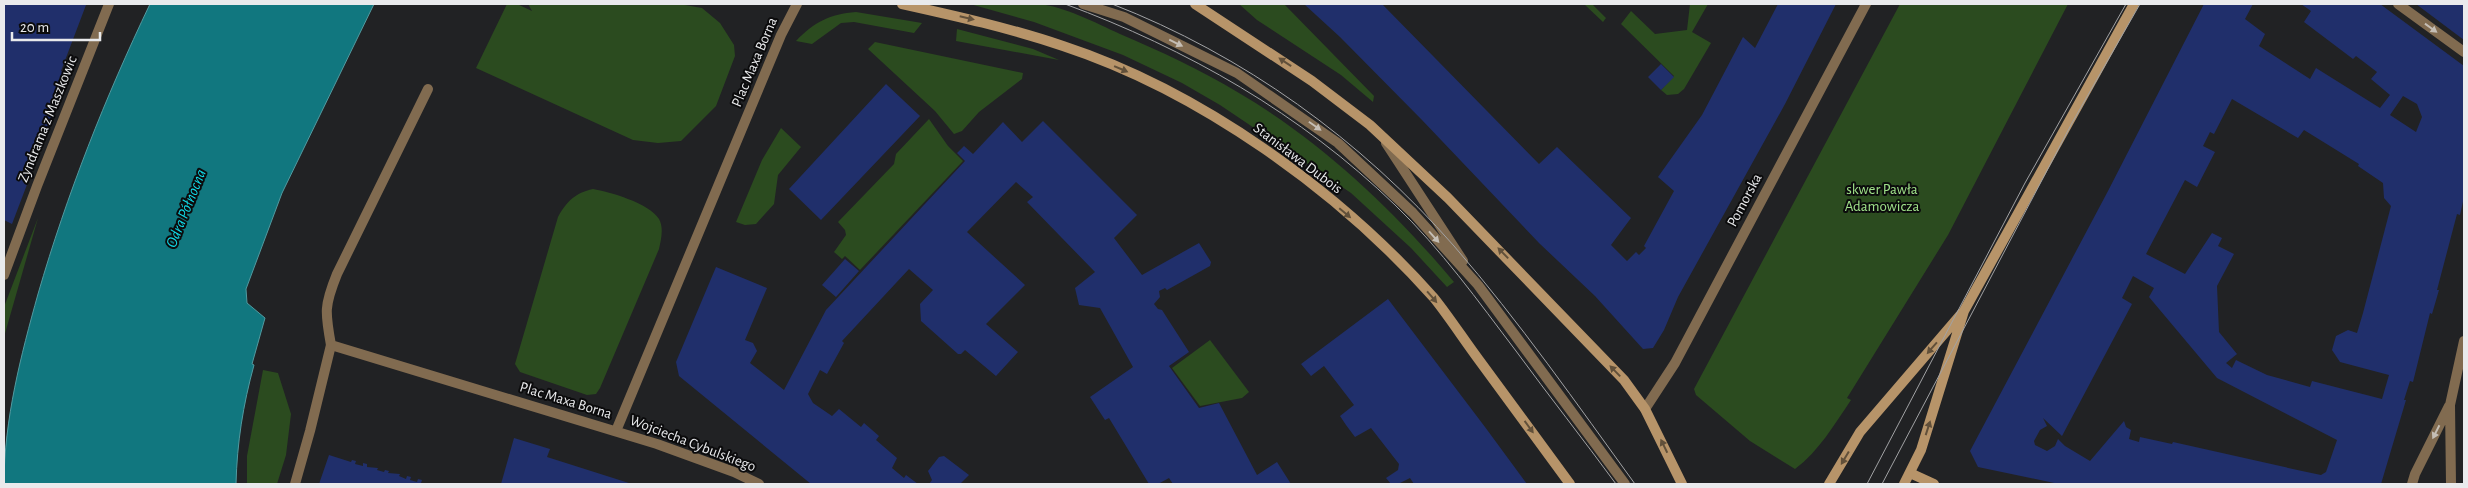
<svg xmlns="http://www.w3.org/2000/svg" width="2468" height="488" font-family="'Alegreya Sans',sans-serif">
<style>
.green{fill:#2b4b1f}
.water{fill:#11777f;stroke:#529aa0}
.building{fill:#202f6b;fill-rule:evenodd}
.lines{fill:none;stroke-linecap:round;stroke-linejoin:round}
.lane{stroke:#816b50;stroke-width:10}
.street{stroke:#816b50;stroke-width:10}
.secondary{stroke:#b79469;stroke-width:10}
.tram{stroke:#a1a2a4;stroke-width:1}
.oneway{fill:#61503a}
.oneway2{fill:#c5beb5}
.labels{text-anchor:middle;stroke-width:4;stroke-linejoin:round;paint-order:stroke}
.street-label{font-size:15px;fill:#e9eaec;stroke:#0b0b0c}
.park-label{font-size:15px;fill:#a0e28a;stroke:#0b0b0c}
.water-label{font-size:16px;font-style:italic;fill:#10d9e7;stroke:#0b0b0c}
</style>
<rect width="100%" height="100%" fill="#212224"/>
<!-- green -->
<path class="green" d="M507,4h10l15,7 -4,-7h151l23,4 18,15 14,22 1,11 -19,50 -35,35 -23,2 -25,-3 -157,-72z
M970,4c22,0 46,-2 68,0 26,2 58,19 82,30 40,17 81,36 119,59 82,48 155,117 215,189l-7,5 -36,-39 -60,-55 -131,-88 -38,-22 -59,-28 -89,-33z
M1239,4h45l90,92 -1,6 -32,-27 -84,-55z
M1584,4h8l14,14 -3,4z
M1690,4h18l-16,28 19,11 -27,46 -6,5 -11,1 -6,-5 13,-14 -53,-52 10,-13 24,23 32,-4z
M1900,4h168l-120,231 -101,163 4,2c-17,25 -32,51 -56,69l-45,-28 -54,-46 -2,-6z
M856,12l66,11 -8,10 -60,-11 -13,1 -29,21 -16,-3c18,-19 34,-27 60,-29z
M957,29l76,20 26,11 -103,-19z
M875,42l148,31 -1,6 -43,33 -17,19 -8,3 -19,-23 -67,-62z
M929,119l19,27 15,15 -103,109 -15,-14 -3,3 -8,-7 12,-17 -1,-5 -7,-8 56,-58 2,-10z
M781,128l20,19 -23,28 -4,29 -18,20 -11,1 -9,-3 26,-62z
M593,189c17,3 56,14 66,30 5,9 2,21 0,30l-59,139 -4,6 -9,1 -67,-23 -5,-8 43,-147c9,-16 17,-24 35,-28z
M38,218l-34,119v-30z
M1210,340l39,52 -7,6 -42,8 -28,-38z
M263,370l15,3 13,41 -5,41 -9,29h-30v-28z"/>
<!-- water -->
<path class="water" d="M150,4h224l-92,189 -36,96 1,14 18,15 -13,46 2,1c-11,40 -17,78 -18,119h-232c0,-64 17,-129 34,-190 29,-100 67,-196 112,-290z"/>
<!-- building -->
<path class="building" d="M4,4l82,1 -25,66 8,3 -57,150 -8,-4z
M1304,4h78l157,160 18,-17 74,71 -20,27 16,16 9,-9 3,3 7,-7 -2,-2 30,-55 -16,-14 44,-62 41,-78 12,11 23,-44h58l-51,100 -107,193 -14,33 -11,18 -10,1 -48,-53 -56,-53 -117,-123 -82,-83z
M2204,4h49l-8,15 20,15 -6,12 51,33 6,-11 64,40 10,-13 -19,-16 6,-7 -21,-16 -3,3 -49,-37 7,-11 -10,-7h79l84,62v131l-4,18 -3,-1 -20,76h2l-7,24 -2,-1 -17,69 -3,-1 -6,19h2l-25,84h-322l-81,-17 -8,-16 138,-260zM2403,96l14,8 5,13 -6,15 -26,-17zM2232,99l66,39 6,-8 55,34 -1,2 25,17 1,15 7,8 -28,107 -6,20 -9,-3 -12,6 -4,14 8,12 49,13 -7,24 -70,-18 -2,6 -43,-12 -31,-15 -4,8 -6,-5 11,-9 -18,-22 -2,-46 17,-32 -16,-8 4,-8 -10,-5 -27,41 -39,-20 39,-74 12,7 18,-35 -12,-6 7,-14 4,2zM2133,276l21,12 -5,9 68,81 120,62 -11,32 -5,3 -19,-4 -129,-29 -1,2 -32,-7 -1,5 -10,-3 2,-9 -5,-3 -2,-6 -34,40 -25,-15 -7,-7 -3,7 -8,5 -12,-6 -1,-4 6,-11 7,-4 -4,-8 19,18 70,-132 -10,-6z
M2416,4h48v36z
M1661,64l13,13 -13,13 -13,-13z
M886,84l34,32 -99,104 -32,-31z
M1043,121l94,94 -23,23 28,37 57,-32 12,19 -1,4 -43,24 -2,-2 -6,3 1,6 -6,7 4,5 4,1 27,42 -20,14 30,42 20,-5 38,72 20,-13 14,22h-118l-4,-6 -11,6h-9l-40,-66 -4,2 -15,-23 43,-30 -33,-59 -21,-3 -4,-17 20,-16 -68,-70 6,-5 -17,-15 -49,50 58,53 -39,39 32,28 -22,24 -31,-26 -4,4h-3l-37,-33 -1,-17 13,-14 -24,-21 -67,72 2,2 -17,31 -7,-4 -12,24 5,9 19,13 7,-7 22,18 3,-4 15,13 -3,4 21,18 -5,10 12,10 2,-3 12,9h-107l-132,-108 -3,-14 40,-95 51,21 -22,52 8,3 4,8 -7,12 34,27 42,-80 139,-149 -8,-8 7,-7 9,8 30,-32 19,20z
M845,259l14,12 -23,26 -14,-12z
M1388,299l97,128 42,57h-113l-4,-6 -12,6h-7l-5,-6 12,-8 1,-6 -28,-36 -16,9 -9,-12 -6,-9 14,-11 -30,-39 -13,10 -10,-12z
M514,438l36,11 -3,8 85,27h-131z
M329,455l22,7 1,-2 4,1 -1,3 8,2v-3l4,1v3l11,1 -1,2 7,2 1,-2 4,1 -1,2 12,1 -1,2 7,3 1,-3 4,1 -1,3 7,2 1,-3 4,1 -1,3 3,1h-105z
M944,456l25,19 -9,9h-31l3,-4 -4,-9 11,-14z"/>
<g class="lines">
<!-- lane -->
<path class="lane" d="M1083,4l41,13 113,56 101,70 75,70 65,72 147,199
M1386,143l77,118
M295,484l15,-53 21,-86"/>
<!-- street -->
<path class="street" d="M2398,4l66,48
M428,89l-91,185c-13,32 -12,38 -6,71l326,99 77,28 25,12
M4,275l33,-89 72,-182
M1645,409l30,-46 191,-359
M616,431l165,-396 16,-31
M2412,484l3,-10 34,-68
M2451,484l-1,-79 14,-64"/>
<!-- secondary -->
<path class="secondary" d="M902,4c54,12 108,24 161,42 137,45 276,145 371,252 16,20 30,42 45,62 31,42 61,83 91,124
M1195,4l117,77 58,44 78,73 176,182 21,29 37,75
M1910,473l24,11
M1829,484l31,-52 102,-119
M1904,484l17,-34 43,-139 170,-307"/>
<!-- tram -->
<path class="tram" d="M1065,4c122,45 236,110 330,201 46,44 83,96 121,146 33,45 67,88 100,133
M1112,4c132,51 249,136 342,242 65,75 123,158 181,238
M1867,484l158,-301 101,-179
M1882,484l190,-361 68,-119"/>
</g>
<!-- one-way arrows -->
<defs><path id="oneway-solid" d="M-6-.8H1V-3.2L6.5 0L1 3.2V.8H-6Z" transform="scale(1.25)"/></defs>
<g class="oneway">
<use href="#oneway-solid" transform="translate(967 18) rotate(13)"/>
<use href="#oneway-solid" transform="translate(1285 62) rotate(-146)"/>
<use href="#oneway-solid" transform="translate(1121 69) rotate(23)"/>
<use href="#oneway-solid" transform="translate(1345 213) rotate(40)"/>
<use href="#oneway-solid" transform="translate(1503 253) rotate(-134)"/>
<use href="#oneway-solid" transform="translate(1432 297) rotate(49)"/>
<use href="#oneway-solid" transform="translate(1932 348) rotate(131)"/>
<use href="#oneway-solid" transform="translate(1615 371) rotate(-134)"/>
<use href="#oneway-solid" transform="translate(1529 427) rotate(54)"/>
<use href="#oneway-solid" transform="translate(1928 428) rotate(-72)"/>
<use href="#oneway-solid" transform="translate(1664 446) rotate(-116)"/>
<use href="#oneway-solid" transform="translate(1845 458) rotate(121)"/>
</g>
<g class="oneway2">
<use href="#oneway-solid" transform="translate(2431 28) rotate(36)"/>
<use href="#oneway-solid" transform="translate(1176 43) rotate(26)"/>
<use href="#oneway-solid" transform="translate(1315 126) rotate(35)"/>
<use href="#oneway-solid" transform="translate(1434 237) rotate(48)"/>
<use href="#oneway-solid" transform="translate(2436 432) rotate(117)"/>
</g>
<g class="labels">
<!-- street labels -->
<g class="street-label">
<text transform="translate(754 62) rotate(-67)" y="5">Plac Maxa Borna</text>
<text transform="translate(47 119) rotate(-68)" y="5">Zyndrama z Maszkowic</text>
<text transform="translate(1298 158) rotate(37)" y="5">Stanisława Dubois</text>
<text transform="translate(1744 200) rotate(-62)" y="5">Pomorska</text>
<text transform="translate(566 400) rotate(17)" y="5">Plac Maxa Borna</text>
<text transform="translate(693 443) rotate(21)" y="5">Wojciecha Cybulskiego</text>
</g>
<!-- park labels -->
<g class="park-label">
<text x="1882" y="194">skwer Pawła<tspan x="1882" dy="17">Adamowicza</tspan></text>
</g>
<!-- water labels -->
<g class="water-label">
<text transform="translate(185 208) rotate(-68)" y="6">Odra Północna</text>
</g>
</g>
<!-- border -->
<rect width="2468" height="488" fill="none" stroke="#e9eaec" stroke-width="10"/>
<!-- scale -->
<path d="M12 32v8h88v-8" fill="none" stroke="#e9eaec" stroke-width="2.5"/>
<text x="20" y="32" font-size="15" fill="#e9eaec" stroke="#0b0b0c" stroke-width="4" paint-order="stroke">20 m</text>
</svg>
